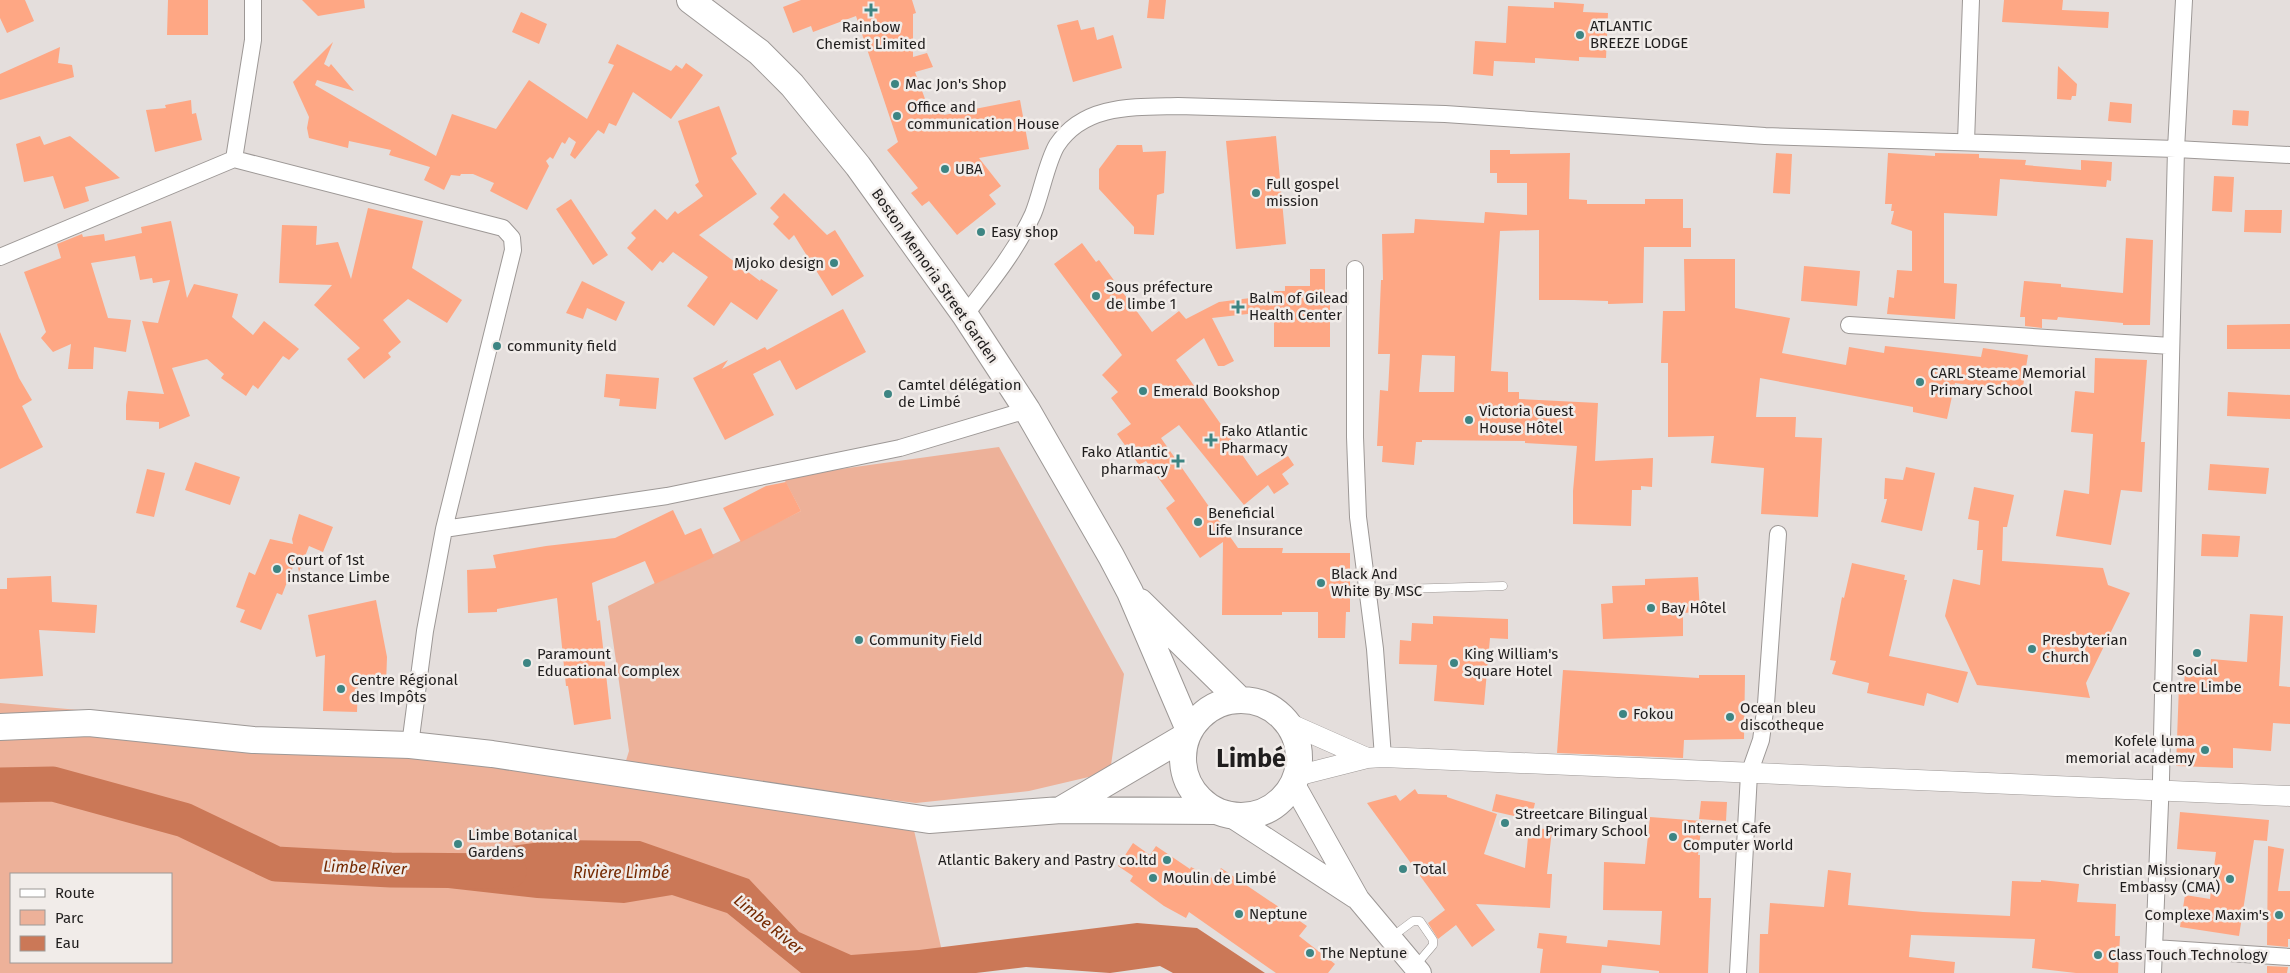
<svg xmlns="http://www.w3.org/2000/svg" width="2290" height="973" font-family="'Fira Sans',sans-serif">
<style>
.green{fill:#edb199;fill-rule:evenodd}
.water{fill:#cb7857}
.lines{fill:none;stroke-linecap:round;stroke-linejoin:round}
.river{stroke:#cb7857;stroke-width:35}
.building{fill:#fea784;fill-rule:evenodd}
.service-casing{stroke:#9d9896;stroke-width:9}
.minor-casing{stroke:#9d9896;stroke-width:18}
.tertiary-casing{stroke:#9d9896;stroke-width:21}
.secondary-casing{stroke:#9d9896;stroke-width:24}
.trunk-casing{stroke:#9d9896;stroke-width:28}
.service{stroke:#fff;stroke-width:8}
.minor{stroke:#fff;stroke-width:16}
.tertiary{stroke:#fff;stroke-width:20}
.secondary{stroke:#fff;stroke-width:22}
.trunk{stroke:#fff;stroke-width:26}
.poi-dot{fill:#3d8583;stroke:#f1ece9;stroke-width:2}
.labels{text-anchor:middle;stroke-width:5;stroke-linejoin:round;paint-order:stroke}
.poi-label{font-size:15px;fill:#201e1e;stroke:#f1ece9;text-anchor:start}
.street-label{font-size:15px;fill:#201e1e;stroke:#f1ece9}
.water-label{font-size:16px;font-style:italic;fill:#742901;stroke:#f1ece9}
.town-label{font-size:25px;font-weight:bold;fill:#201e1e;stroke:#f1ece9}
</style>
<rect width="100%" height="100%" fill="#e4dedc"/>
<!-- green -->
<path class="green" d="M999,447l125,227 -14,98 -81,19 -113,12 -292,-36 5,-16 -21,-145 193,-95 -18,-34z
M0,703l90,8 820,102 37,160h-947zM11,874h160v88h-160z"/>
<!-- water -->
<path class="water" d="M555,840l85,1 109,38 50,53 52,23 68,-5 218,-27 60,5 68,45h-92l-13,-7 -50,7 -84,-6 -50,6h-175l-74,-60 -55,-18 -48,8 -87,-5 -89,-10 28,-37z"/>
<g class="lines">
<!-- river -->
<path class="river" d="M0,785l53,-1 131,36 92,44 115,6 118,1"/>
</g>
<!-- building -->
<path class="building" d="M0,0h25l9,21 -27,12 -7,-15z
M168,0h40v35h-41z
M302,0h62l1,8 -47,8z
M801,0h111l4,13 -3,1v43l14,-4 6,14 -18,5 16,43 9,-6 4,6 76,-15 9,49 -50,9 22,28 -12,9 7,9 -39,31 -28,-34 -7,5 -11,-13 7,-5 -31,-38 11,-8 -42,-126 -43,16 -2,-6 -18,7 -10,-26z
M1149,0h17l-2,19 -17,-1z
M2004,0h59l-1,10 47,2 -1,16 -106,-6z
M1554,2l30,2 -1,8 25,1 -2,45 -27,-1v4l-44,-3v5l-41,-2 -1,15 -20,-2 2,-33 31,2 2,-37 46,2z
M521,12l26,12 -8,20 -27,-12z
M1078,20l3,10 13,-3 3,13 16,-5 9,33 -49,14 -16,-57z
M333,42l-9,22 5,3 2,-3 23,27 -37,-11 -2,5 121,71 16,-42 44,15 33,-49 58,39 27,-54 -6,-2 9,-19 54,27 5,-6 6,4 4,-6 17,12 -32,44 -38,-27 -17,34 -7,-3 -5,11 -6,-4 -23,29 -5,-4 6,-13 -7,-5 -4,7 -3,-2 -9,17 -3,-2 -4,4 3,5 -22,44 -37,-19 4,-8 -21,-9h-12l-1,2 -9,-1 -7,15 -20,-10 6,-13 -41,-12 2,-5 -42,-9 -1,7 -39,-10 -2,-10 2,-11 -16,-35z
M60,47l-2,16 14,2 2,12 -74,23v-26z
M2058,66l19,18 -1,12h-4l-1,4 -14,-1z
M191,100l1,14 4,-1 6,27 -47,12 -9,-42 20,-2 -1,-3z
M2110,102l22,2 -1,19 -23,-2z
M719,106l18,48 -6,4 26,36 -58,41 61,46 1,-2 17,11 -21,30 -26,-18 -17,24 -27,-20 21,-29 -35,-25 -10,11 -3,-2 -8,10 -25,-23 9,-10 -5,-5 24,-24 12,11 8,-9 3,3 25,-18 -8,-11 4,-3 -21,-61z
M2233,110l16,1 -1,15 -16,-1z
M40,136l4,9 26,-9 50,42 -35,9 4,14 -25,8 -11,-33 -29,6 -8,-38z
M1276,136l10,108 -50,5 -10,-108z
M1117,145h25l1,7 23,-1 -2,42 -7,2 -3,40 -20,-1v-7l-35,-38v-20z
M1490,150h20v4l60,-1 -1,46 18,1v4h58v-5h38v29h8v19h-47l-1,56 -35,1v-3l-34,-1h-35v-70l-39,1 -9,140 17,1v20h11v7l79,4 -3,58 58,-3 -1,29 -11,-1v4h-9l-1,36 -58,-2v-33l4,-45 -52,-3v-2l-103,-1v2h-6l-2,23 -32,-3 1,-16h-6l3,-56 8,1 2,-37h-12l3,-74h2l-1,-46 32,-1 1,-14 69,4 1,-11 42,3v-32h-30v-10h-7zM1422,355l33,1 -1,36h-35z
M1776,153l16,1 -2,40 -17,-1z
M1888,153l47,3v-3l44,1v4l47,2 -1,5 56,5v-10l31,2 -1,19 -4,-1 -1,7 -106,-8 -3,37 -53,-3v70l13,1 -2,35 -68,-5 2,-17 5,1 3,-28 15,1v-40l-21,-7 3,-13h-3l1,-7h-7z
M2214,176l20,1 -2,35 -20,-1z
M784,193l43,42 8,-5 29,46 -32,20 -38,-61 -5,5 -16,-16 6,-7 -9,-9z
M571,199l37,56 -15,10 -37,-56z
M368,208l55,13 -11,47 50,32 -15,23 -39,-24 -25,21 18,22 -13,11 3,4 -27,22 -17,-20 13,-11 -46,-43 18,-20 -53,-2 3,-58 35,1 -1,19 22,-3 13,37z
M2245,210h37l-1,23 -37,-1z
M171,221l16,77 7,-14 44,10 -6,23 21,18 11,-14 35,28 -10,11 -6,-4 -25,33 -5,-4 -7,11 -25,-18 3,-4 -17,-15 -35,9 18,48 -31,13v-7l-33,-2v-15l2,-14 36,3 -22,-73 16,2 12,-43 -17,3 -1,-5 -12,2 -5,-24 -44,7 17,55 23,2 -5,32 -32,-5 -1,22h-25l3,-25 -18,8 -12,-14 5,-6 -22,-60 37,-14 -4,-14 25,-10 1,3 21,-3 1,7 37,-8 -1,-6z
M2126,238l27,2 -3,85h-27v-2l-65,-6 -1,3 -15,-1v9l-17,-2v-9h-5l4,-36 37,3v3l62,6z
M1082,243l14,19 3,-2 53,72 27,-21 7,8 33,-17 55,-7v-4h11v-5h25v-17h15v31h5v47h-56v-36l-62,7 22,43 -10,5h-6l-14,-28 -28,22 81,116 31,-20 6,9 -12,9 7,10 -15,10 -6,-9 -24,20 -65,-80 -18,13 77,110h45l-1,5h68v59h-4l-1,26h-27v-26h-36v3h-60l1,-73 -23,16 -34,-50 9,-7 -29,-40 -7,4 -22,-31 14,-10 -20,-26 7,-6 -16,-17 20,-20 -68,-91z
M1684,259h51v49l55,10 -8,35 64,12 3,-18 35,6 1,-7 96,11 2,-9 45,7 -6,38 -67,-10 -8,36 -34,-7v-5l-153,-29 -4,39h40l-1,20 27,1 -4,79 -57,-3 3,-46 -53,-5 3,-27 -46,1v-74h-7l2,-52h22z
M1804,266l56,5 -3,35 -56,-5z
M582,281l43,21 -9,19 -29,-13 -4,11 -17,-6z
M843,309l23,43 -70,38 -16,-30 -27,14 21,41 -49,25 -32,-62 35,-18 -6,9 43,-22 2,3z
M2290,324v25h-63v-24z
M0,332l19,46 13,22 -10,6 21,41 -43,22z
M2095,358l52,2 -6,82h4l-3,50 -21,-2 -10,55 -55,-9 8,-46 25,4 4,-60 -22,-2 4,-41 19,2z
M606,374l53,4 -3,31 -37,-3 1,-7 -16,-2z
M2228,392l62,3v24l-63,-3z
M195,462l45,15 -10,28 -45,-15z
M2210,464l59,4 -3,26 -58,-4z
M1906,467l29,6 -13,58 -41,-9 6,-23h-3l1,-21 18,2z
M147,469l18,4 -11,44 -18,-4z
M786,482l15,29 -60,31 -18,-34 43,-22z
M1974,487l40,8 -7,32h-4l-1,34 101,7 5,17 22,8 -44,90 4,15 -113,-13 -32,-69 8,-37 27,6 3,-35h-6l2,-29 -11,-2z
M673,510l12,25 16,-7 13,29 -59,27 -10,-23 -53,22 5,38 3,-1 11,99 -37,6 -6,-39h-2l-9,-88 -60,11v3l-29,1 -1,-43 29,-2 -3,-13 53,-9 69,-8z
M299,514l34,13 -10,25 -14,-6 -10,26 -3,-13 -14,36 -5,-2 -16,37 -21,-8 5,-12 -9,-3 13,-35 6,3 15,-36 23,5 -1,-5z
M2202,534l38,2 -2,21 -37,-1z
M1852,563l53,12 -1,5h3l-18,76 79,16 -10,31 -31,-10 -3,13 -57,-13 2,-10 -37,-9 4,-13 -6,-1 12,-63 2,1z
M51,576l1,26 45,3 -2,28 -56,-3 4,46 -43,3v-90h7v-11z
M1698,577l2,35 -17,1v23l-80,3 -2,-35 12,-1 -1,-17 33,-1v-6z
M376,600l11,57 -1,28 -28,-2 -1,29 -34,-1 2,-56 -9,2 -8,-42z
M2250,614l33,2 -4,70 11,1v37l-17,-1 -2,28 -38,-3v20l-57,-2 3,-81h5l1,-14 25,-1 1,-11 36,3z
M1433,616l75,3v20l-18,-1 -6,67 -50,-4 3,-36 -38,-1 1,-24 11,1 1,-18 21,1z
M1563,670l136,8v-3h46l-1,64 -60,1 -1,18 -126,-5z
M1415,789l3,5 29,1v2l50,17 -13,40 41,14 4,-41 23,3 -5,44h5l-2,34 -74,-4 19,26 -23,17 -16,-22 -18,14 -10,-16 17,-13 -78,-107 29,-8 4,6z
M1496,794l39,9 -4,17 -39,-9z
M1701,801l26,1 -1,19 -27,-2z
M2180,812l89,8 -2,21 -13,-1 -15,96 -59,-9 5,-32 25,4 6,-47 -39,-3z
M1650,817l52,4 -4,34h2l-1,43h12l-3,75h-49v-2l-57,-6 -1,8h-61l3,-24 -6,-1 2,-15 28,3 -1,7 41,4 1,-7 52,5 2,-34 -59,-1 1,-48 41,2z
M1133,843l17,12 6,-9 34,23 1,-2 23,12 7,-11 86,58 -8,10 36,28 -7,9h-52l-87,-61 -3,6 -22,-12 -34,-25 3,-5 -15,-10z
M2268,846l16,3 -6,42h12v48h-2v8l-21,-2z
M1828,870l23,3 -3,32 75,7 87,4 2,-35 29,1v-2l38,4 -2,18 39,2 -1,32h5l-2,37h-42l-44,-5 3,-29 -124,-4 -2,22 46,5 -1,11h-195l1,-39h8l2,-31 54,4z
M2267,966l21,1 -1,6h-20z"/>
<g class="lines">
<!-- service casing -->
<g class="service-casing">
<path id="service" d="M1366,590l137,-4
M1393,936l20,-15h7l13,19v5l-17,20"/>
</g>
<!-- minor casing -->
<g class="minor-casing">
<path id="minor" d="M1966,142l5,-142
M234,159l19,-119v-40
M0,257l234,-98 269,69 9,10 1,12 -69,279
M1355,269v168l3,80 17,132 8,108
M965,315c25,-32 51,-64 68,-101 8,-19 14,-53 24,-69 27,-41 77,-38 121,-39l267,8 320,22 411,13 114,6
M1849,325l322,21
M410,745l15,-114 19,-102 223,-33 233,-48 127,-38
M2154,948l136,9
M1738,973l11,-199 12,-34 5,-36 12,-170
M2153,973l8,-194 15,-630 8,-149"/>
</g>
<!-- tertiary casing -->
<g class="tertiary-casing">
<path id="tertiary" d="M1288,723l79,35
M1296,776l71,-18 16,-1 907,39"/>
</g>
<!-- secondary casing -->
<g class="secondary-casing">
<path id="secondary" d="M1293,783l65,116 62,74
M1231,816l124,81"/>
</g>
<!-- trunk casing -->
<g class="trunk-casing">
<path id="trunk" d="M690,0l69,52 33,33 66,81 107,149 62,95 84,146 19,36 59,138
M1140,602l99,97
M1183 758a58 58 0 1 1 116 0a58 58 0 1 1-116 0Z
M0,727l89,-4 164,17 157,5 82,9 437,66 132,-10 154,1
M1062,809l124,-73"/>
</g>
<!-- service -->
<use href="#service" class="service"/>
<!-- minor -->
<use href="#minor" class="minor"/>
<!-- tertiary -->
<use href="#tertiary" class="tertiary"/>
<!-- secondary -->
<use href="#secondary" class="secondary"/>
<!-- trunk -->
<use href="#trunk" class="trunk"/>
</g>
<!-- markers -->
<g class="poi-dot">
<path d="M868.5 2.5h5v5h5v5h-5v5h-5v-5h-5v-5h5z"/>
<circle cx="1580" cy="35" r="5"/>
<circle cx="895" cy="84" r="5"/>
<circle cx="897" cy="116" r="5"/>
<circle cx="945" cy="169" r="5"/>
<circle cx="1256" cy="193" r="5"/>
<circle cx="981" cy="232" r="5"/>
<circle cx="834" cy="263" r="5"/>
<circle cx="1096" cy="296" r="5"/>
<path d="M1235.5 299.5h5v5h5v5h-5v5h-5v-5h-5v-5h5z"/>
<circle cx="497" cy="346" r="5"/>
<circle cx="1920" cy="382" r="5"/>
<circle cx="1143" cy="391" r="5"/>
<circle cx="888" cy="394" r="5"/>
<circle cx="1469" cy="420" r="5"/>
<path d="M1208.5 432.5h5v5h5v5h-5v5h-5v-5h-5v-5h5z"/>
<path d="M1175.5 453.5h5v5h5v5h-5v5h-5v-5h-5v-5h5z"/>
<circle cx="1198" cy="522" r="5"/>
<circle cx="277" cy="569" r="5"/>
<circle cx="1321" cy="583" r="5"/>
<circle cx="1651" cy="608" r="5"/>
<circle cx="859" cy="640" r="5"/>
<circle cx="2032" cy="649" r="5"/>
<circle cx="2197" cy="653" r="5"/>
<circle cx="527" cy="663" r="5"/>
<circle cx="1454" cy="663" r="5"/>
<circle cx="341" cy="689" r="5"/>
<circle cx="1623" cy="714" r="5"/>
<circle cx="1730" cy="717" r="5"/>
<circle cx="2205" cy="750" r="5"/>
<circle cx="1505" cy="823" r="5"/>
<circle cx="1673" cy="837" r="5"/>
<circle cx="458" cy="844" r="5"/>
<circle cx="1167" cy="860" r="5"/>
<circle cx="1403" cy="869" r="5"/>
<circle cx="1153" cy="878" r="5"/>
<circle cx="2230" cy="879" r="5"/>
<circle cx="1239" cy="914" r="5"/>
<circle cx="2279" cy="915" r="5"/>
<circle cx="1310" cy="953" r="5"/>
<circle cx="2098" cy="955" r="5"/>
</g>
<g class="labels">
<!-- poi labels -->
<g class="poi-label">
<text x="1590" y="31">ATLANTIC<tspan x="1590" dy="17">BREEZE LODGE</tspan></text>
<text x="871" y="32" text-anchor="middle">Rainbow<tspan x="871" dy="17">Chemist Limited</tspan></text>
<text x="905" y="89">Mac Jon's Shop</text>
<text x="907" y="112">Office and<tspan x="907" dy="17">communication House</tspan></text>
<text x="955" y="174">UBA</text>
<text x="1266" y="189">Full gospel<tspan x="1266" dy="17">mission</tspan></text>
<text x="991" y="237">Easy shop</text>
<text x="824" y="268" text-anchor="end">Mjoko design</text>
<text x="1106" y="292">Sous préfecture<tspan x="1106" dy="17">de limbe 1</tspan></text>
<text x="1249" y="303">Balm of Gilead<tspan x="1249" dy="17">Health Center</tspan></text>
<text x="507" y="351">community field</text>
<text x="1930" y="378">CARL Steame Memorial<tspan x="1930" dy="17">Primary School</tspan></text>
<text x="898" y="390">Camtel délégation<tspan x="898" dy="17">de Limbé</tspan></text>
<text x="1153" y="396">Emerald Bookshop</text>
<text x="1479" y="416">Victoria Guest<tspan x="1479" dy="17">House Hôtel</tspan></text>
<text x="1221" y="436">Fako Atlantic<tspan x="1221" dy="17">Pharmacy</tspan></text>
<text x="1168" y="457" text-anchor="end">Fako Atlantic<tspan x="1168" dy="17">pharmacy</tspan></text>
<text x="1208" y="518">Beneficial<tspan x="1208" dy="17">Life Insurance</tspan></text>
<text x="287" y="565">Court of 1st<tspan x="287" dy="17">instance Limbe</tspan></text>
<text x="1331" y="579">Black And<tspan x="1331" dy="17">White By MSC</tspan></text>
<text x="1661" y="613">Bay Hôtel</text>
<text x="869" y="645">Community Field</text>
<text x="2042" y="645">Presbyterian<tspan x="2042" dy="17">Church</tspan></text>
<text x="537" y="659">Paramount<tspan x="537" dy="17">Educational Complex</tspan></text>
<text x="1464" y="659">King William's<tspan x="1464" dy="17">Square Hotel</tspan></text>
<text x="2197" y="675" text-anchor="middle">Social<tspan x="2197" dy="17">Centre Limbe</tspan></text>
<text x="351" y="685">Centre Régional<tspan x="351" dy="17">des Impôts</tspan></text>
<text x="1740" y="713">Ocean bleu<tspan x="1740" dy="17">discotheque</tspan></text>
<text x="1633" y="719">Fokou</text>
<text x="2195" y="746" text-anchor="end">Kofele luma<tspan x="2195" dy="17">memorial academy</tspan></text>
<text x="1515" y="819">Streetcare Bilingual<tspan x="1515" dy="17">and Primary School</tspan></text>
<text x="1683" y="833">Internet Cafe<tspan x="1683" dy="17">Computer World</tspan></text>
<text x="468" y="840">Limbe Botanical<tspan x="468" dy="17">Gardens</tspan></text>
<text x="1157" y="865" text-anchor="end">Atlantic Bakery and Pastry co.ltd</text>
<text x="1413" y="874">Total</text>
<text x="2220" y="875" text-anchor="end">Christian Missionary<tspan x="2220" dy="17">Embassy (CMA)</tspan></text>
<text x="1163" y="883">Moulin de Limbé</text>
<text x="1249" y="919">Neptune</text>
<text x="2269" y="920" text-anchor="end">Complexe Maxim's</text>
<text x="1320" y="958">The Neptune</text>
<text x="2108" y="960">Class Touch Technology</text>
</g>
<!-- street labels -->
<g class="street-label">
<text transform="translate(935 276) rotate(55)" y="5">Boston Memoria Street Garden</text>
</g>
<!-- water labels -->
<g class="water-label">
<text transform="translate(365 867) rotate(2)" y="6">Limbe River</text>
<text x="621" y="878">Rivière Limbé</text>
<text transform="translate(769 924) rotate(39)" y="6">Limbe River</text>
</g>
<!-- town labels -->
<g class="town-label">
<text x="1251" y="767">Limbé</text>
</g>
</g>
<!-- legend -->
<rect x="10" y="873" width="162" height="90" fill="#f1ece9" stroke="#9d9a98"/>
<rect x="20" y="889" width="25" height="8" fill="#ffffff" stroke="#9d9a98"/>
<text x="55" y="898" font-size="15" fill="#201e1e">Route</text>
<rect x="20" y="910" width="25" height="15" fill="#edb199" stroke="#9d9a98"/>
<text x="55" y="923" font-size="15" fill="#201e1e">Parc</text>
<rect x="20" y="936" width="25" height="15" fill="#cb7857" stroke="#9d9a98"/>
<text x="55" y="948" font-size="15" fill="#201e1e">Eau</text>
</svg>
